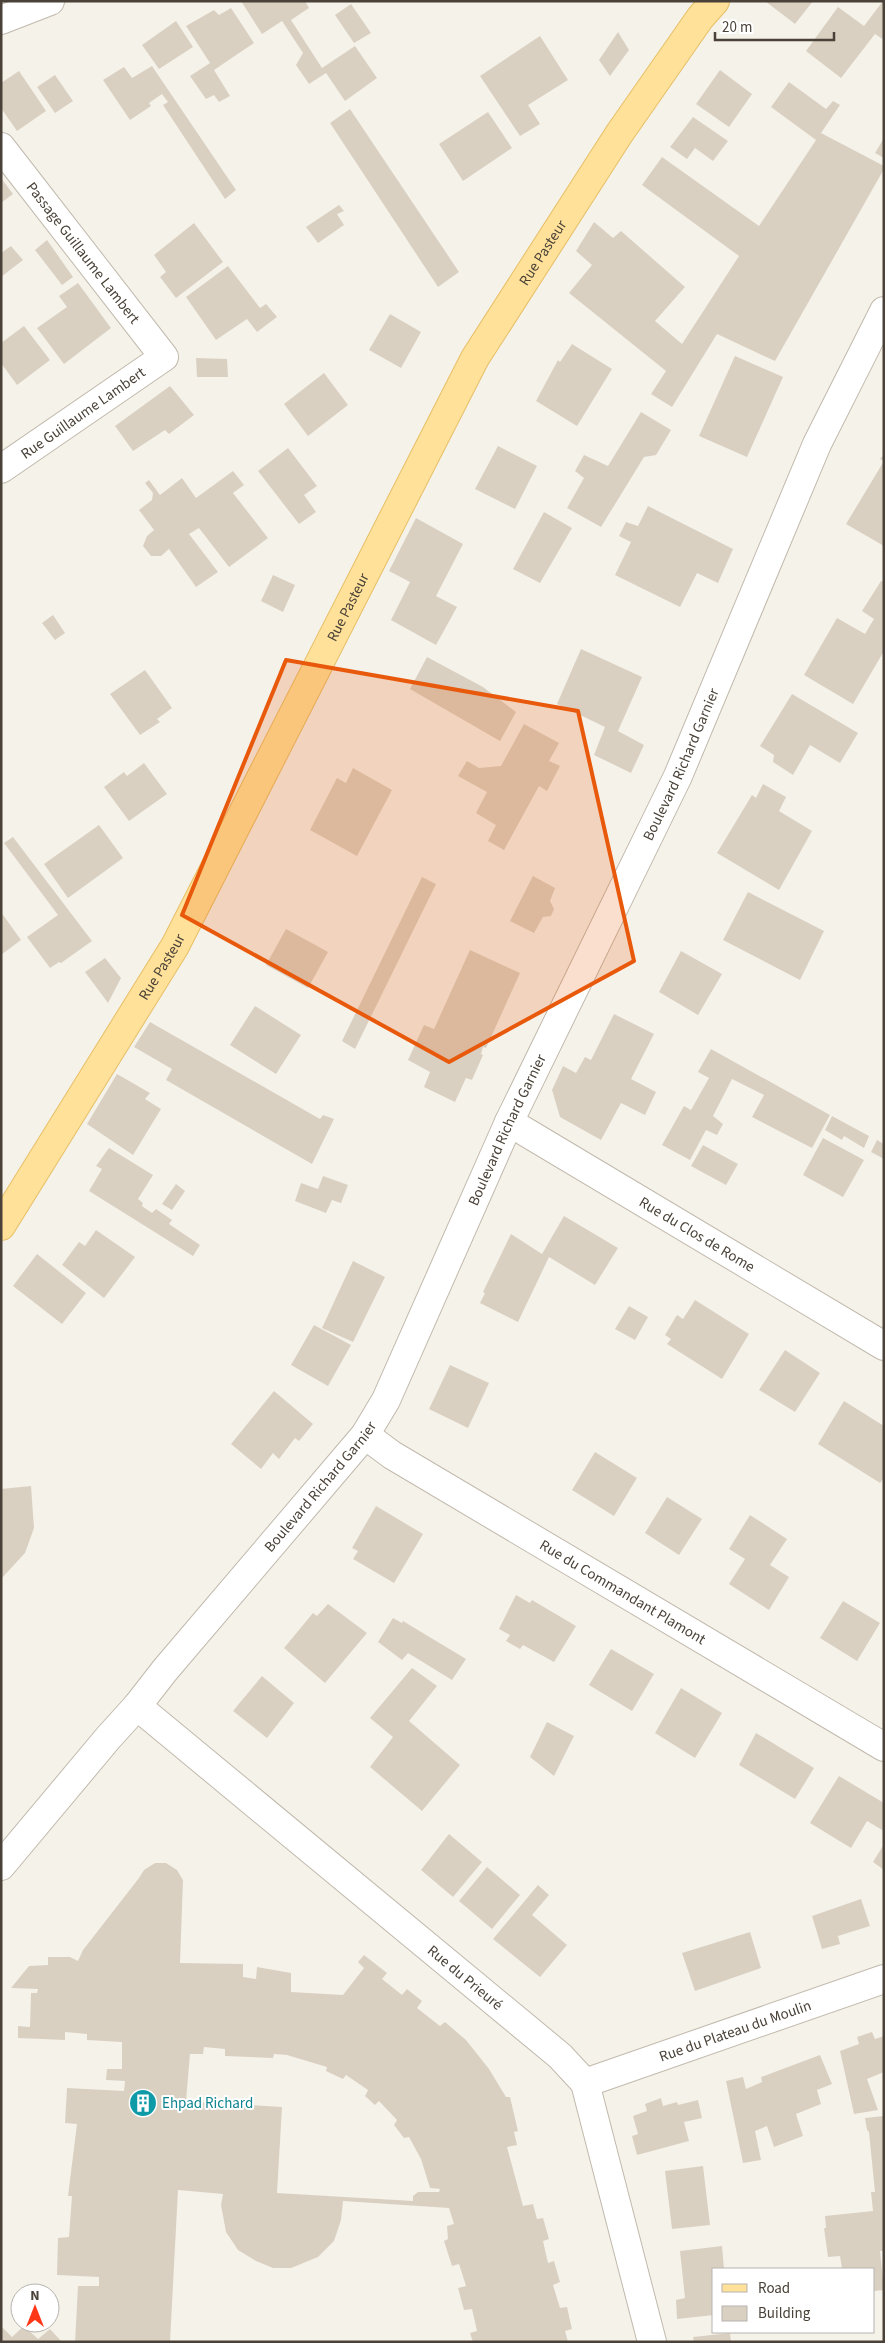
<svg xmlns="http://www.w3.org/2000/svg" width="885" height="2343" font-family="'Source Sans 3',sans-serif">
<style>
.building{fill:#dad0c2;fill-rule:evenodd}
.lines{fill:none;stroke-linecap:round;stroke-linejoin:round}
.minor-casing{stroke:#c1b9ac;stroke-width:30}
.major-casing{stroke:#e7bf66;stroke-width:30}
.minor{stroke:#fff;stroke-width:28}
.major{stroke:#ffe199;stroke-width:28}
.marked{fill:#e8590c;fill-opacity:0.2;stroke:#e8590c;stroke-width:4;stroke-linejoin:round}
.labels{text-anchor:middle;stroke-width:4;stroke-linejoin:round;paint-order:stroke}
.street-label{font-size:15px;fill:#4a4238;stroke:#fff}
.culture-label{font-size:15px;fill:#0d838f;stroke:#fff;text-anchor:start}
</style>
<rect width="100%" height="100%" fill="#f5f2ea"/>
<!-- building -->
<path class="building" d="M241,1h64l4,7 -18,12 31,48 33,-22 22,32 -32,23 -19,-28 -17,11 -13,-19 7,-12 -21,-32 -20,13z
M765,1h48l-18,23z
M883,1l1,39 -9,-6 -34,44 -35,-27 32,-44 26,19z
M351,4l20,29 -17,10 -19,-28z
M231,8l23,35 -40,27 16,26 -11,6 -5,-7 -8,4 -16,-23 20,-13 -24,-37 28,-16 5,5z
M176,21l17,26 -34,22 -17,-24z
M618,32l11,18 -19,26 -11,-16z
M540,36l28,44 -40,25 12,19 -20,12 -40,-60z
M152,66l84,124 -11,9 -62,-94 5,-3 -6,-8 -13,9 2,3 -21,14 -27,-40 21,-13 8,11z
M720,70l32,24 -23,33 -33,-23z
M19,71l27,40 -29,20 -16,-23v-25z
M55,75l18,26 -18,12 -18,-26z
M789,82l37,27 7,-8 7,4 -19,28 63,33v3l-109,192 -58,-27 -45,73 -21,-13 15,-23 -97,-78 23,-28 -16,-14 18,-29 19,16 8,-7 64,56 -30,34 27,23 57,-88 -97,-71 20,-28 97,69 57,-86 -45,-33z
M350,109l109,163 -21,15 -108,-164z
M488,112l24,36 -49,33 -24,-37z
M693,117l35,24 -15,20 -18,-13 -8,11 -17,-12z
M884,138v20l-9,-5z
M1,178l12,16 -12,9z
M339,205l5,6 -7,3 7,11 -26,18 -12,-16z
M194,223l29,39 -47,36 -16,-21 6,-5 -12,-17z
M47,240l26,37 -11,8 -27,-35z
M11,246l12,14 -22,17v-24z
M228,266l32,42 6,-4 11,13 -20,15 -10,-13 -31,21 -30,-43z
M78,283l33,45 -47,36 -27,-36 30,-21 -8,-11z
M390,314l31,18 -20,36 -32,-18z
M24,326l26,34 -33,25 -16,-22v-20z
M572,344l40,25 -35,57 -41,-25 22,-41 2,2z
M735,356l48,21 -36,80 -48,-21z
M196,358l31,1 1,18h-31z
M324,373l24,32 -40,31 -24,-32z
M170,386l24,29 -25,19 -4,-4 -32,21 -18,-25z
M641,412l30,18 -15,25 -12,2 -43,70 -34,-19 17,-30 -9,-7 9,-16 24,11z
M498,446l39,20 -22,43 -40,-20z
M288,448l29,38 -13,9 12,17 -17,12 -41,-53z
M884,454v92l-38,-22 38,-63 -4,-2z
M233,471l11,14 -11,8 35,45 -39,29 -30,-39 -10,6 29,38 -22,15 -27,-38 -8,7h-10l-8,-10 4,-10 7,-6 -15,-20 13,-10 1,-7 -8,-10 4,-3 11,15 22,-17 14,20z
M648,506l85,43 -15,34 -21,-10 -17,34 -65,-32 16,-33 -12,-6 7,-14 12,4z
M544,512l28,16 -32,55 -27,-14z
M416,518l47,26 -27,52 21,11 -21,38 -45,-25 19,-38 -21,-11z
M273,575l22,10 -12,27 -22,-11z
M881,581l3,1v69l-31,53 -49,-29 33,-57 28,16 9,-15 -12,-8z
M53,615l12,18 -10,7 -13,-17z
M581,649l61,28 -24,54 26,14 -13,28 -37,-18 11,-28 -48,-23z
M427,657l56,30 33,25 -16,29 -90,-52z
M145,670l27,38 -15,11 3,3 -20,13 -30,-41z
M792,694l66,39 -18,30 -30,-18 -17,30 -20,-13 1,-7 -14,-9z
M524,724l35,19 -10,18 11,5 -13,25 -8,-5 -35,64 -16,-9 8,-16 -20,-12 11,-21 -29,-16 9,-15 12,7 22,-2z
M144,763l23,31 -38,27 -25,-34 20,-15 3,4z
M353,768l39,22 -35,66 -47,-26 27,-52 9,5z
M763,784l23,13 -7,14 33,20 -33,59 -62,-37 35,-58 4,3z
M99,825l24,33 -55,40 -24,-34z
M13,837l79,104 -31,22 -2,-1 -9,6 -23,-31 31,-22 -54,-72z
M533,876l22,12 -5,13 4,8 -3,7 -8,1 -9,16 -24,-12z
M422,877l14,7 -81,165 -13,-8z
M748,892l76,39 -24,49 -77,-40z
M1,912l20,28 -20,15z
M286,929l42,23 -20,36 -42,-23z
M470,950l50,23 -34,75 -3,-1 -2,7 2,1 -11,25 -6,-2 -11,24 -31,-15 6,-15 -22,-12 16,-35 10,4z
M681,951l41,23 -24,41 -39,-23z
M105,958l16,20 -13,25 -23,-31z
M255,1006l46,29 -25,39 -46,-29z
M614,1014l40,20 -23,45 25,13 -11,23 -24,-12 -20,37 -41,-23 -8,-27 11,-24 13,7 9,-16 6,3z
M150,1022l170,97 3,-4 11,4 -22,45 -146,-84 6,-11 -38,-22z
M711,1049l119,66 -18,33 -60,-31 12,-22 -32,-16 -19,37 10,8 -6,11 -11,-5 -16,30 -28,-15 22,-39 7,4 18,-32 -11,-6z
M117,1074l33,19 -5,6 16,10 -28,46 -46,-31z
M832,1116l37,20 -5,12 -20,-12 -2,4 -17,-10z
M823,1138l41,22 -21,37 -40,-22z
M877,1140l7,4v15l-13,-7z
M703,1145l35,19 -12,21 -35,-19z
M109,1148l44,27 -15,24 5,4 -1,3 10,7 4,-4 16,11 -3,4 31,21 -7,11 -104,-65 13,-22 -6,-3z
M323,1176l25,9 -7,18 -9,-3 -6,13 -31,-12 6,-18 17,6z
M176,1184l9,7 -13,19 -10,-6z
M564,1216l54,32 -23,37 -46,-28 -31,65 -38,-19 5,-10 -2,-1 28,-58 31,20z
M96,1230l39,27 -31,41 -42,-33 17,-23 6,4z
M37,1254l49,39 -24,31 -49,-38z
M353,1261l32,16 -32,65 -31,-14z
M695,1300l54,34 -27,45 -55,-35 4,-5 -6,-4 12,-20 6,4z
M629,1306l19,11 -13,23 -20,-11z
M314,1325l37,20 -23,41 -37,-21z
M785,1350l35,23 -25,39 -36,-22z
M450,1365l39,18 -21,45 -39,-19z
M274,1391l39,33 -14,17 -4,-3 -16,21 -6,-6 -12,16 -30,-25z
M844,1401l40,25v52l-4,5 -62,-39z
M595,1452l42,26 -23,38 -42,-26z
M31,1486l3,42 -9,25 -24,26v-90z
M667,1497l35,22 -23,36 -34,-22z
M376,1506l47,28 -29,49 -41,-24 5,-8 -6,-3z
M750,1515l37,24 -17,26 19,12 -20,33 -40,-26 16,-25 -16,-10z
M516,1595l14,8 2,-3 44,26 -22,36 -31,-17 -3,4 -14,-8 4,-6 -11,-6z
M843,1601l37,22 -23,38 -37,-23z
M328,1604l39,29 -42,50 -41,-35 29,-35 4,3z
M393,1618l9,5 1,-2 63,38 -14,21 -44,-27 -6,7 -24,-18z
M611,1649l43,25 -22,37 -43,-26z
M412,1668l25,18 -28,35 51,44 -38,46 -52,-44 23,-30 -23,-19z
M262,1676l32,27 -27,35 -34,-27z
M681,1688l41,25 -27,45 -40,-25z
M547,1722l27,14 -20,40 -24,-19z
M756,1733l58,35 -19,31 -56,-34z
M839,1776l45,27v28l-17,-10 -16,27 -41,-25z
M449,1834l33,28 -29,35 -32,-27z
M884,1844v26l-11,-8z
M155,1863h11l11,7 6,10 -3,83 63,1v13l13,2 1,-12 34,6v19l52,3 21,-27 -6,-6 6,-7 23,18 -5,6 20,16 5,-6 15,12 -5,7 23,18 5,-4 21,18 23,29 17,28h4l8,34 -4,1 3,13 -10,2 16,59 10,-2 4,15 6,-1 6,21 -6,2 5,22 6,-2 6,21 -7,3 7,23 7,-1 5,22 -7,2 3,11h-95l-3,-9 7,-2 -5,-22 -8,1 -6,-22 8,-2 -7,-22 -7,2 -8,-25 4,-2 -1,-13 7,-2 -5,-16 -106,-7 -2,19 -7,21 -16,16 -27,11h-18l-17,-7 -18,-11 -12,-18 -5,-27 2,-11 -45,-4 -8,152h-95l3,-56h21v-9l-42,-2 1,-37 11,-1 3,-41h-4l9,-72 -12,-1 2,-35 57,3 1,-10 -19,-1 1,-11h15v-27l-35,-2v-6l-22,-2v8l-47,-2v-12l12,1 1,-34h6l1,-4 -27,-1 18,-22 19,-1v-8h22l8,4 5,-11 56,-72 5,-8zM204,2047l21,2v7l48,2 1,-4 13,1 40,12 -1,4 17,8 3,-4 22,15 -3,6 10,9 4,-4 18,19 -3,5 10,13 5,-1 12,22 9,29 10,1 -1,3h-21l-5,4v5l-136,-8 5,-86 -96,-6 4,-47h13z
M487,1867l33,28 -28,34 -33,-28z
M538,1885l11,10 -17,20 35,30 -27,32 -47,-38z
M861,1899l9,27 -32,10 2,8 -18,5 -10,-33z
M750,1932l11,36 -66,23 -13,-38z
M872,2032l3,7 9,-3v36l-17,7 11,31 -24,4 -14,-63 19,-7 -2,-7z
M820,2055l12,29 -15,6 4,14 -25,10 7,22 -29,11 -7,-21 -12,5 6,29 -18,3 -17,-82 17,-4 3,12 16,-7 -1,-5z
M661,2098l2,8 14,-4 1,3 20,-5 4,18 -18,4 5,19 -52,14 -5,-19 6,-2 -5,-18 14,-5 -2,-7z
M884,2116v135h-4l4,39 -10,1v-22h-32l-2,-13 -12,1 -4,-29h2l-1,-12 48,-5 -2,-19h4l-6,-60 -2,-2 -2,-12z
M703,2166l7,59 -38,4 -7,-58z
M722,2246l2,23h-10v46l-37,4 -1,-19 9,-2 -5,-47z
M1,2326l11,11 12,-11 14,13 12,-10 12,13h-61z
M730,2333l1,9h-37l-1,-5z"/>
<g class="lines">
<!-- minor casing -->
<g class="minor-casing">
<g id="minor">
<path d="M1,20l49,-19"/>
<path id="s1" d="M1,147l163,210 -163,112"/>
<path id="s2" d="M509,1122l375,224"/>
<path id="s3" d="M365,1435l27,20 492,292"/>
<path id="s4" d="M137,1706l423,350 25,27 67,259"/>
<path id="s5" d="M1,1866l107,-128 29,-32 28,-36 200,-235 21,-35 123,-278 169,-346 139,-332 67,-133"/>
<path id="s6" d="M585,2083l299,-104"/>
</g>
</g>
<!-- major casing -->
<g class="major-casing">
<g id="major">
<path id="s7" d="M1,1226l174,-280 300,-588 144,-224 81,-116 15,-17"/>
</g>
</g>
<!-- minor -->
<use href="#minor" class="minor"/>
<!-- major -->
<use href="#major" class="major"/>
</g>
<!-- marked area -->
<path class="marked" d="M286,660l292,51 56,250 -185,101 -267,-147z"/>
<!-- icons -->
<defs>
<g id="building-disc" transform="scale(1.4375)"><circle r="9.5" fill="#0f9aa8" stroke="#fff"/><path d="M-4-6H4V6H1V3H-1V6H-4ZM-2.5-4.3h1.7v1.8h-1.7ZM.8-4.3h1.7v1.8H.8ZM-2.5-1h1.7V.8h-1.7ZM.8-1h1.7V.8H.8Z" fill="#fff"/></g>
</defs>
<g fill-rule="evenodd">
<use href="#building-disc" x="143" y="2103"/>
</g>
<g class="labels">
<!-- street labels -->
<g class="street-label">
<text dy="5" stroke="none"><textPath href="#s1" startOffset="134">Passage Guillaume Lambert</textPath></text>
<text dy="5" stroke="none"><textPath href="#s7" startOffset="1115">Rue Pasteur</textPath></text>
<text transform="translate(83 413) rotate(-35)" y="5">Rue Guillaume Lambert</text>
<text dy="5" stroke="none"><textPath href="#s7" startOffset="710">Rue Pasteur</textPath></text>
<text dy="5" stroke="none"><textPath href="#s5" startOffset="1306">Boulevard Richard Garnier</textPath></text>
<text dy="5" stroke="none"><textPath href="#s7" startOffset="305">Rue Pasteur</textPath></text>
<text dy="5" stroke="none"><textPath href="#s5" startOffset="901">Boulevard Richard Garnier</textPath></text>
<text dy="5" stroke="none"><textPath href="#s2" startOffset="219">Rue du Clos de Rome</textPath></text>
<text dy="5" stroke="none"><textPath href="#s5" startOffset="496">Boulevard Richard Garnier</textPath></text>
<text dy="5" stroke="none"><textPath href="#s3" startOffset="302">Rue du Commandant Plamont</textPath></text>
<text dy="5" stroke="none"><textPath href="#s4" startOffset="426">Rue du Prieuré</textPath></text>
<text dy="5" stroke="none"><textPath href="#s6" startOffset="159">Rue du Plateau du Moulin</textPath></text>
</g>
<!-- culture labels -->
<g class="culture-label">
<text x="162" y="2108">Ehpad Richard</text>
</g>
</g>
<!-- border -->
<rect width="885" height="2343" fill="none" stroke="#4a4238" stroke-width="5"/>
<!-- legend -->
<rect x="712" y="2268" width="162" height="65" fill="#ffffff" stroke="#b7b3af"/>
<rect x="722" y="2284" width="25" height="8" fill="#ffe199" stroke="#b7b3af"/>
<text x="758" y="2293" font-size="15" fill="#4a4238">Road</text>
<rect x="722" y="2306" width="25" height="15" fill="#dad0c2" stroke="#b7b3af"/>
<text x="758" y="2318" font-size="15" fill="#4a4238">Building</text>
<!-- north arrow -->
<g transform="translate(35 2308)"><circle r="24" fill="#ffffff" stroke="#b7b3af"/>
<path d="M0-4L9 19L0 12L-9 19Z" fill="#ff3717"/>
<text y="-8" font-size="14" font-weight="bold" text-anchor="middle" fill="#4a4238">N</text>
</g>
<!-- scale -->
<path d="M715 32v8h119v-8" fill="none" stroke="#4a4238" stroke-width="2.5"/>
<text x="722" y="32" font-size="15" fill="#4a4238" stroke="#ffffff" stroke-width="4" paint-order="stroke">20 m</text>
</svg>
